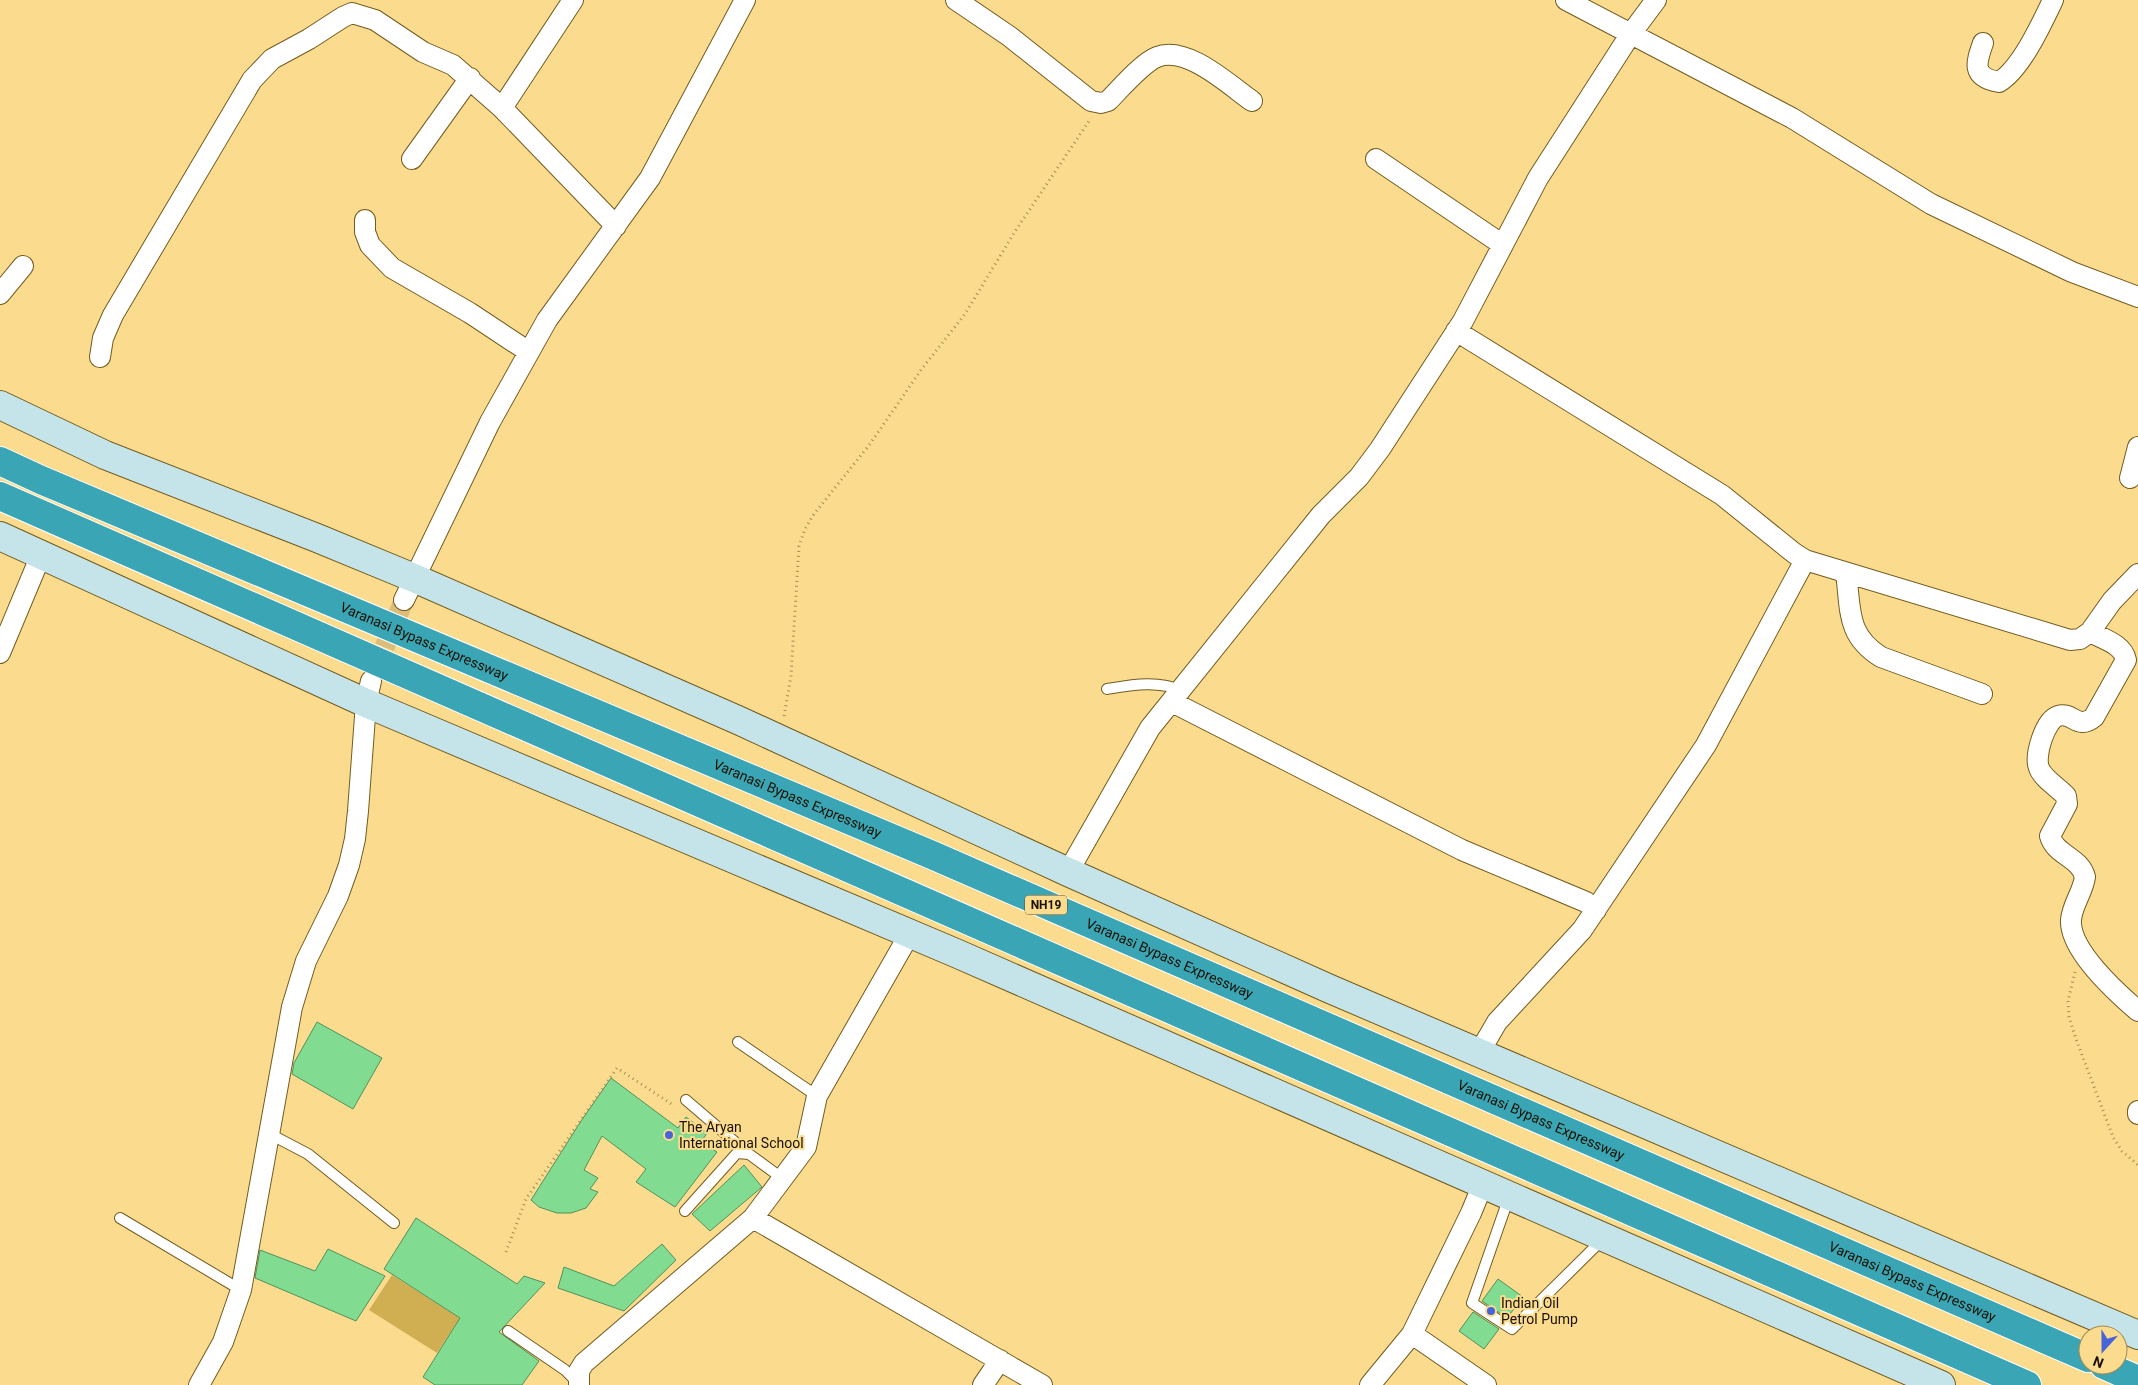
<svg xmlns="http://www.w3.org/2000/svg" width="2138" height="1385" font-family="Roboto,sans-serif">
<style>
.green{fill:#d0ae52}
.building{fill:#81dc92;stroke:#50915d}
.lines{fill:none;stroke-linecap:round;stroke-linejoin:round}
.street-tunnel{stroke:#d9bd79;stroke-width:20;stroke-dasharray:20 10;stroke-linecap:butt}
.lane-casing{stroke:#725c20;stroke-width:12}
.street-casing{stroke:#725c20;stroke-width:22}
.secondary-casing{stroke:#725c20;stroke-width:30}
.highway-casing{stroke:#fff;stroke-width:30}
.path{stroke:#a48d57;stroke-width:3;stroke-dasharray:1 4;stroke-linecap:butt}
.lane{stroke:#fff;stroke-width:10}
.street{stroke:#fff;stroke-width:20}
.secondary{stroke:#c4e4e9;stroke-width:28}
.highway{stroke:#3aa6b5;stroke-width:28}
.poi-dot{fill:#4765d9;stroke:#fbdc8e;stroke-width:2}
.labels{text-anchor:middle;stroke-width:4;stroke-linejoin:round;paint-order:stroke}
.shield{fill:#fbdc8e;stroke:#5d4d2b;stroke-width:1}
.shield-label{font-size:12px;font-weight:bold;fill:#191000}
.street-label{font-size:14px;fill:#191000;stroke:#fbdc8e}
.poi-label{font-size:14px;fill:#191000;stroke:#fbdc8e;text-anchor:start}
</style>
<rect width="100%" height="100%" fill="#fbdc8e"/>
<!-- green -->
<path class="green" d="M392,1275l68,43 -23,35 -68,-43z"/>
<!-- building -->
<path class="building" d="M317,1022l65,36 -29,51 -61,-35 2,-11z
M611,1078l67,50 8,-11 21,16 -6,9 16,10 -42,55 -39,-25 10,-13 -44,-33 -18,34 14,8 -8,11 8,3 -12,16 -15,5h-14l-18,-6 -8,-7 50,-79z
M744,1165l18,22 -52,44 -18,-17z
M416,1218l101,66 7,-8 21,7 -46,49 40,29 -17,24h-87l-12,-8 37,-59 -76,-49z
M662,1244l14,16 -52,51 -66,-23 6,-21 50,19z
M328,1249l57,27 -29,45 -101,-43 5,-28 55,21z
M1498,1279l25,18 -16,21 -25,-17z
M1473,1312l26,17 -15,20 -25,-18z"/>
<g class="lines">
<!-- street-tunnel -->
<path class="street-tunnel" d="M373,675l31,-75"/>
<!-- lane casing -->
<g class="lane-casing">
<path id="lane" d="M1107,689c25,-4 51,-9 75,2
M738,1042l79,54
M686,1100l63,54
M268,1133l40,21 86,69
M1509,1197l-37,106 40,26 92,-91
M685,1211l52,-58 12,1 34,25
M120,1218l121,72
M508,1331l57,39 13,13"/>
</g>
<!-- street casing -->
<g class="street-casing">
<path id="street" d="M573,0l-71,108 114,118
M956,0l53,36 82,65 10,2 7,-2c12,-12 34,-38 49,-44 30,-12 72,28 95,44
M1566,0l226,118 139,86 141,68 66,25
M1983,43c-7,20 -12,34 16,39 22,-13 43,-59 54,-82
M412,159l58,-81
M1376,159l127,86
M365,220v12l5,13 22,23 78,45 59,39
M0,294l23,-28
M1456,331l266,164 72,58 11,7 265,80 10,-1 10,-7 22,-31 26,-27
M100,357l3,-19 10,-23 139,-235 20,-21 37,-20 34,-22 9,-4 23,7 48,32 30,13 49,43
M2130,478l8,-31
M1846,573c5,37 0,62 35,84l101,37
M404,600l86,-178 57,-102 103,-142 95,-178
M2090,632c13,7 33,12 36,28l-32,57c-17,14 -21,-6 -36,-1 -13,4 -24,40 -19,52 4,11 20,20 27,28l1,8 -17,32c5,19 30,21 35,41 -2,15 -13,28 -14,43 -2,30 46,73 67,91
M0,653l41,-98
M1172,702l290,148 124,52 10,8
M1068,872l82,-144 171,-213 38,-38 21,-28 83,-128 75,-143 92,-143 26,-35
M909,935l-92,161 -11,51 -53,71 289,167
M1479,1053l18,-31 85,-92 124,-185 99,-185
M2138,1111v3
M1412,1334l74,51
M199,1385l24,-43 18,-52 51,-283 14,-46 32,-65 11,-31 6,-26 3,-28 8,-108 5,-22
M579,1385v-14l5,-8 169,-145
M983,1385l17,-25
M1370,1385l42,-51 59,-121 12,-29"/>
</g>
<!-- secondary casing -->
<g class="secondary-casing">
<path id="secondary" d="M0,405l105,50 212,83 97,40 326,143 328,151 262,117 808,346
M0,536l366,167 592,251 983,431"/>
</g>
<!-- highway casing -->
<g class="highway-casing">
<g id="highway">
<path id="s1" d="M0,461l41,19 891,375 1156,503"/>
<path d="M0,496l2027,889"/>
<path d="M2104,1365l34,15"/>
</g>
</g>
<!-- path -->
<path class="path" d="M784,716l7,-40 8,-130 6,-17 9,-15 56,-70 51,-74 44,-56 49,-81 77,-115
M2075,972l-7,29 1,16 7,22 37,98 9,14 16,14
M506,1252l20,-53 91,-131 56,37"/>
<!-- lane -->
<use href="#lane" class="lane"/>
<!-- street -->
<use href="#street" class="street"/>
<!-- secondary -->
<use href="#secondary" class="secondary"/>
<!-- highway -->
<use href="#highway" class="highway"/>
</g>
<!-- markers -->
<g class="poi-dot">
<circle cx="669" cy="1135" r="5"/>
<circle cx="1491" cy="1311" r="5"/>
</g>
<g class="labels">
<!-- shield labels -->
<rect class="shield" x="1025" y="895.5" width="42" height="19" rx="4"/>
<g class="shield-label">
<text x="1046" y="909">NH19</text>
</g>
<!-- street labels -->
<g class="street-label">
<text dy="5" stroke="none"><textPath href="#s1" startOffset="461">Varanasi Bypass Expressway</textPath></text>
<text dy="5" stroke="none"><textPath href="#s1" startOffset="866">Varanasi Bypass Expressway</textPath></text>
<text dy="5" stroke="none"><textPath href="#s1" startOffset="1271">Varanasi Bypass Expressway</textPath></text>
<text dy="5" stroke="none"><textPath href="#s1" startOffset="1676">Varanasi Bypass Expressway</textPath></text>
<text dy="5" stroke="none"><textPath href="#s1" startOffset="2081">Varanasi Bypass Expressway</textPath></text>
</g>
<!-- poi labels -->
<g class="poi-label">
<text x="679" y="1132">The Aryan<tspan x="679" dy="16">International School</tspan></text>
<text x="1501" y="1308">Indian Oil<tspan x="1501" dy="16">Petrol Pump</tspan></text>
</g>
</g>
<!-- north arrow -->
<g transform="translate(2103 1350) rotate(201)"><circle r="24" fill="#fbdc8e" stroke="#a18a55"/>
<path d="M0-4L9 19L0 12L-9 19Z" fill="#4765d9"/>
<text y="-8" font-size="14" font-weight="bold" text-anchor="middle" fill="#191000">N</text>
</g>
</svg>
